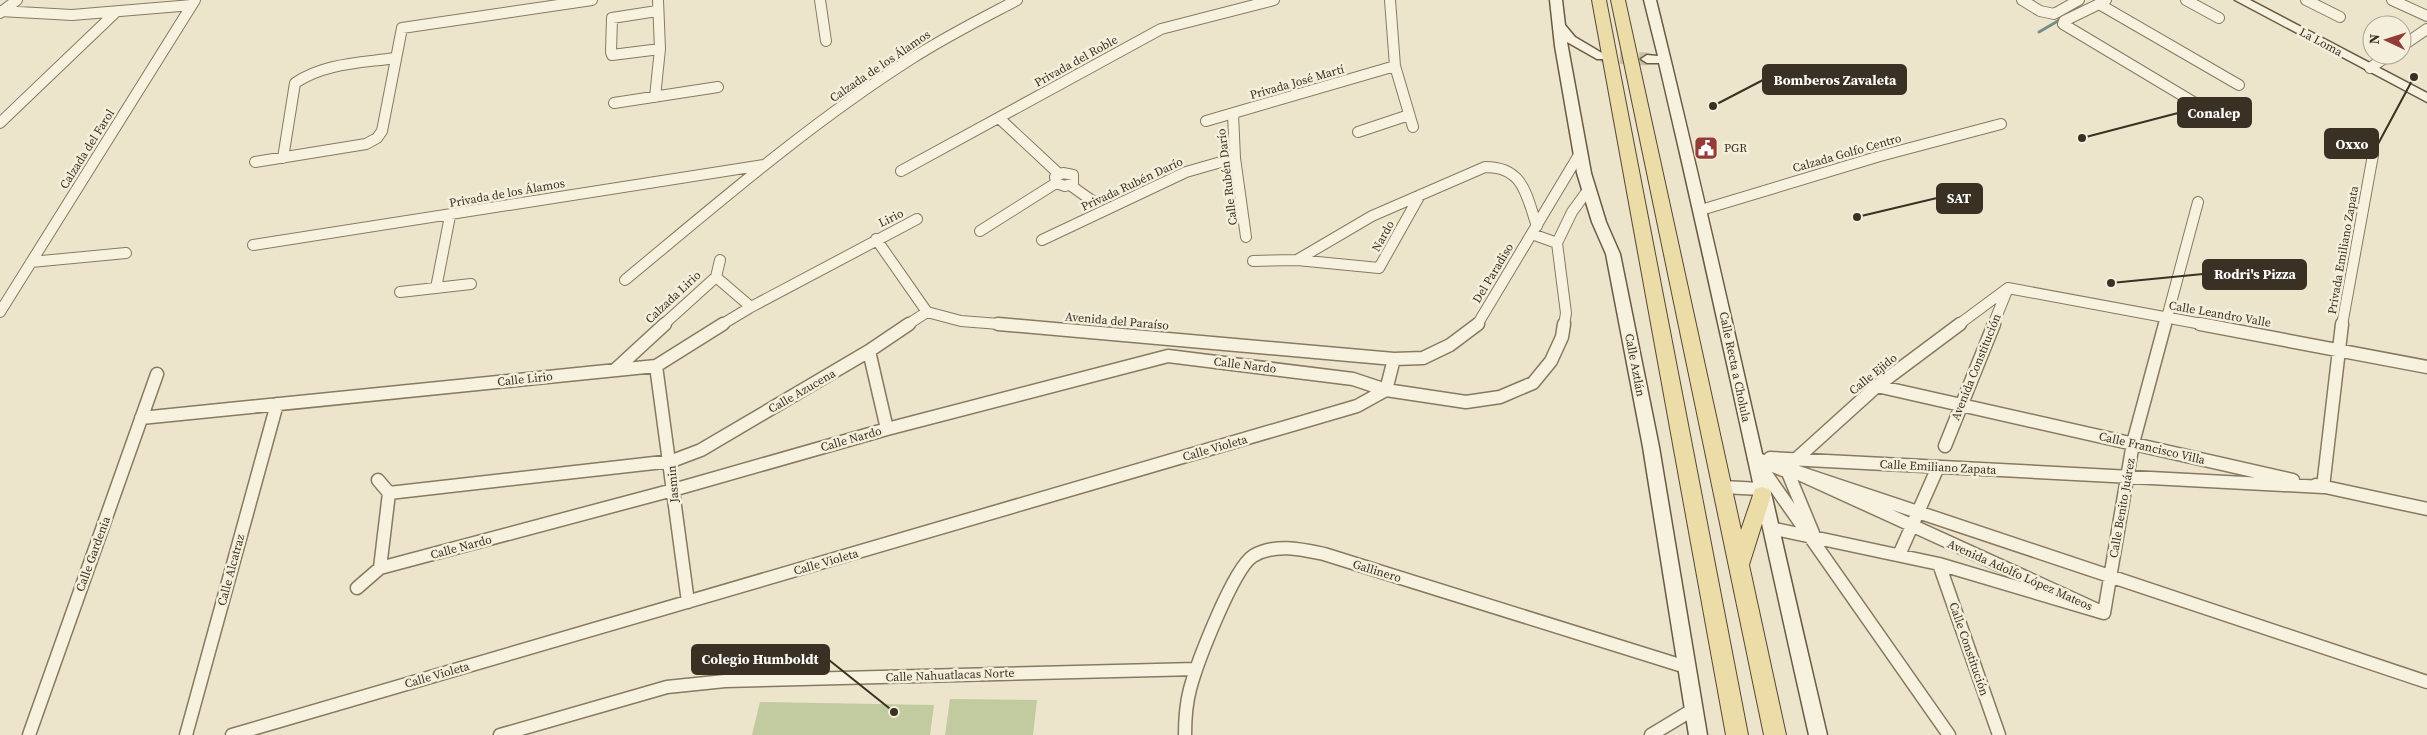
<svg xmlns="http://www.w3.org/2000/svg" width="2427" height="735" font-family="'Source Serif 4',serif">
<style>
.green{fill:#c2caa0}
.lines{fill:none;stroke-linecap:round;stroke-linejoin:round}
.stream{stroke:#72908b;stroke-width:3}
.secondary-tunnel{stroke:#c8c1aa;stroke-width:13;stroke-dasharray:13 6;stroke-linecap:butt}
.street-far1-casing{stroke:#887960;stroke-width:12}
.street-casing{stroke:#887960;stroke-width:15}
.secondary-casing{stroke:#6b5a43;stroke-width:3}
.primary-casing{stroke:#574734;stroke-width:2}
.street-far1{stroke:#f7f2df;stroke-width:10}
.street{stroke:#f7f2df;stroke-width:12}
.secondary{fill:#f7f2df;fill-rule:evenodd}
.primary{fill:#ebdca8;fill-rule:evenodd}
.labels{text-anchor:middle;stroke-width:5;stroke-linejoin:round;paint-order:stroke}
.street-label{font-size:12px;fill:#3a3023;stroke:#f4efdb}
.poi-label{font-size:12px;fill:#3a3023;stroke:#f4efdb;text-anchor:start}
.leader{fill:none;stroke:#3a3023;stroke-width:2}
.callout-dot{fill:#3a3023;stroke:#f4efdb;stroke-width:2}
.callout{fill:#3a3023;stroke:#3a3023;stroke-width:2}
.callout-label{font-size:14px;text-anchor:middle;font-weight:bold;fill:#fff}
</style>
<rect width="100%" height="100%" fill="#ece5cc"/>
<!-- green -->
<path class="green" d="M950,699l87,1 -4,35h-88z
M760,702l174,3 -4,30h-178z"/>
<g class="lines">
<!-- stream -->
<path class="stream" d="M2039,32l24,-14"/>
<!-- secondary-tunnel -->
<path class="secondary-tunnel" d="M1601,56l46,3"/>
<!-- street-far1 casing -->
<g class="street-far1-casing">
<path id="street-far1" d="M820,0l6,41
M1390,0l5,66 18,61
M2022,0l18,11 14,3 25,-14
M2106,0l-7,4 140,81
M2186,0l33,18
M2306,0l34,17
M2392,0l35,16
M2099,4l-35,17 -1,3 137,82
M0,11l72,4 120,-10
M657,11l-45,7 -1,34 1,3 48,-6
M0,13l17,-13
M2402,46l25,-17
M2370,68l19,-13
M655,97l5,-48 -2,-49
M614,103l104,-16
M1233,114l2,44 11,79
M999,118l60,56
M1206,121l189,-55
M0,123l116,-111
M1358,132l51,-17
M283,158l12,-75c29,-20 66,-20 100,-25
M255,162l111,-18 11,-6 5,-7 20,-103 190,-28
M901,171l260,-142 113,-29
M1063,173l10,2v8l-8,3 -9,-3 -1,-6z
M1070,185l24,17
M1701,210l179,-54 121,-32
M980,231l76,-48
M1532,234l25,9
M876,239l51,73 34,9 51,4
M1042,240l144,-68 49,-14
M253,245l511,-80
M1297,260l75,-44 113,-49c39,0 41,28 52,59
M1253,261l44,-1 82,8
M31,262l95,-9
M1379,268l41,-73
M716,277l35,30
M716,277l4,-17
M625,280c93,-77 184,-156 286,-221 34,-22 70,-40 106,-59
M436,288l14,-72
M2008,288l199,37
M400,292l71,-8
M0,312l195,-312
M663,325l53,-48
M721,325l30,-18 166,-88
M907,325l20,-13
M1477,325l103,-172
M1564,325l2,-12 -9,-70 15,-31 16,-22
M1958,325l50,-37
M1993,325l15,-37
M2165,325l33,-123
M2342,325l31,-170"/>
</g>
<!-- street casing -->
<g class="street-casing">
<path id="street" d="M998,324l396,35 29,-1 27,-13 28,-21
M2200,324l227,43
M869,351l18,78
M656,366l32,236
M615,370l50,-46
M1877,386l416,94
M141,418l515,-52 67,-42
M1945,446l49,-122
M1754,458l32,10 -3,2z
M1770,458l553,29 19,-163
M1794,461l83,-75 83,-62
M1759,464l190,271
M1786,468l27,65
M1786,468l641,214
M378,480l11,13
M2316,485l111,24
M1723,487l38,2 5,-4
M389,493l283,-32 29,-11 168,-99 40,-27
M1770,528l169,36 165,49 -318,-145
M1899,555l39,-88
M1939,564l60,171
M380,568l9,-75
M357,588l23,-20 293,-78 214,-61 281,-73 185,23 33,11 80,12 34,-5 33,-14 18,-22 11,-24 2,-13
M2104,613l29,-170 32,-119
M29,735l128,-361
M186,735l91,-331
M232,735l1125,-329 29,-16 8,-31
M500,735l167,-48 58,-6 471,-12
M1185,735c0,-15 1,-31 5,-46 7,-26 43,-120 63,-133 22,-13 48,-7 71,-2l362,113
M1651,735l43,-26"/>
</g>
<!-- secondary casing -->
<g class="secondary-casing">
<path id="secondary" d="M1550,0h12l3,25 10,12 32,19 -2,3h-8l-30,-17 24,131 15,49 14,32 39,193 48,288h-18l-46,-288 -37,-193 -14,-32 -15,-49 -22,-127z
M1644,0h12c60,243 113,490 171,735h-18c-51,-224 -97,-448 -150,-672h-12l-6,-4 6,-4 11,1z
M2235,0h15l177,93v9z"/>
</g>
<!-- primary casing -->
<g class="primary-casing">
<path id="primary" d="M1592,0h14l142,735h-22z
M1611,0h14l116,530 14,-41 7,-2 7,2 2,6 -22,70 37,170h-22z"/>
</g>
<!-- street-far1 -->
<use href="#street-far1" class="street-far1"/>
<!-- street -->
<use href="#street" class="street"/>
<!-- secondary -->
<use href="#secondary" class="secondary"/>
<!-- primary -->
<use href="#primary" class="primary"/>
</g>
<!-- icons -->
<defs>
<g id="civic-square" transform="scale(1.25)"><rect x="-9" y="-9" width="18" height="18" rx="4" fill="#933b35" stroke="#f4efdb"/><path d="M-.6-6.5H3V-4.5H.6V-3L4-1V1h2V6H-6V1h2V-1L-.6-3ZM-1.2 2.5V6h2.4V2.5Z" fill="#fff"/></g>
</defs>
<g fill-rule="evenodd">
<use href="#civic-square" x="1706" y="148"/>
</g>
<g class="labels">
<!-- street labels -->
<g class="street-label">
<text transform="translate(2321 42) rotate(28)" y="4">La Loma</text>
<text transform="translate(1076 61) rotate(-29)" y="4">Privada del Roble</text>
<text transform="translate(880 66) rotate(-34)" y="4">Calzada de los Álamos</text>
<text transform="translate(1297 82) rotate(-16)" y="4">Privada José Martí</text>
<text transform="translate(87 149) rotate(-58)" y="4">Calzada del Farol</text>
<text transform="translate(1847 153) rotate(-16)" y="4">Calzada Golfo Centro</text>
<text transform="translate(1227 177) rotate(-97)" y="4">Calle Rubén Darío</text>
<text transform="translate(1132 184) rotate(-25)" y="4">Privada Rubén Darío</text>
<text transform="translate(507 193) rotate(-10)" y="4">Privada de los Álamos</text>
<text transform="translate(891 218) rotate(-26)" y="4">Lirio</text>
<text transform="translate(1383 236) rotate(-61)" y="4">Nardo</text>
<text transform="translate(2343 250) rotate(-80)" y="4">Privada Emiliano Zapata</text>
<text transform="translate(1493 273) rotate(-59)" y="4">Del Paradiso</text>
<text transform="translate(673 297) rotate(-43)" y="4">Calzada Lirio</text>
<text transform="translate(2220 314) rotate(10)" y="4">Calle Leandro Valle</text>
<text transform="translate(1117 321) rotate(5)" y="4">Avenida del Paraíso</text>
<text transform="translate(1245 365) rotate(7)" y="4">Calle Nardo</text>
<text transform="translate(1635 365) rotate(79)" y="4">Calle Aztlán</text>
<text transform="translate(1735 367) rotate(78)" y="4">Calle Recta a Cholula</text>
<text transform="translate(1976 367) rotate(-68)" y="4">Avenida Constitución</text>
<text transform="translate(1873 374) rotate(-39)" y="4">Calle Ejido</text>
<text transform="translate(525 379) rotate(-6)" y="4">Calle Lirio</text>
<text transform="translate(802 391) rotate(-30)" y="4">Calle Azucena</text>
<text transform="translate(851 439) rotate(-16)" y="4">Calle Nardo</text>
<text transform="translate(1215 448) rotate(-16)" y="4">Calle Violeta</text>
<text transform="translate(2152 448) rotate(13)" y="4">Calle Francisco Villa</text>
<text transform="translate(1938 467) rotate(3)" y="4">Calle Emiliano Zapata</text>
<text transform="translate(673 484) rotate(-95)" y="4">Jasmin</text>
<text transform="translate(2122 508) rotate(-80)" y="4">Calle Benito Juárez</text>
<text transform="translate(461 547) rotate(-15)" y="4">Calle Nardo</text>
<text transform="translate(93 554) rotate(-70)" y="4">Calle Gardenia</text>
<text transform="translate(826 562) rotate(-16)" y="4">Calle Violeta</text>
<text transform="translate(231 570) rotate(-75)" y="4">Calle Alcatraz</text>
<text transform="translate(1377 571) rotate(17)" y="4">Gallinero</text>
<text transform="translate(2020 575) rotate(24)" y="4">Avenida Adolfo López Mateos</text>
<text transform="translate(1969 649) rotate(71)" y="4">Calle Constitución</text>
<text transform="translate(437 675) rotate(-16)" y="4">Calle Violeta</text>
<text transform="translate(950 675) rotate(-2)" y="4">Calle Nahuatlacas Norte</text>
</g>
<!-- poi labels -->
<g class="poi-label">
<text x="1724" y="152">PGR</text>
</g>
</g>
<!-- callouts -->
<path class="leader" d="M1713 106L1763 80M2082 138L2178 113M2414 77L2378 144M1857 217L1937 198M2111 283L2203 274M894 712L829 660"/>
<g class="callout-dot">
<circle cx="1713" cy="106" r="5"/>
<circle cx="2082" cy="138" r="5"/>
<circle cx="2414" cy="77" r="5"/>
<circle cx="1857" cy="217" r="5"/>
<circle cx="2111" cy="283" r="5"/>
<circle cx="894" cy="712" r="5"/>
</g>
<g class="callout">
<rect x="1763" y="65" width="143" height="29" rx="5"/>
<rect x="2178" y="98" width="73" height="29" rx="5"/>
<rect x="2325" y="129" width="53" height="29" rx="5"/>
<rect x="1937" y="184" width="45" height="29" rx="5"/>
<rect x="2203" y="260" width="103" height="29" rx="5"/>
<rect x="692" y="645" width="137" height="29" rx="5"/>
</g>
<g class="callout-label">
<text x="1835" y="85">Bomberos Zavaleta</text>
<text x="2214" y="118">Conalep</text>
<text x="2352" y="149">Oxxo</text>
<text x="1959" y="203">SAT</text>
<text x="2255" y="279">Rodri's Pizza</text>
<text x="760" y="664">Colegio Humboldt</text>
</g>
<!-- north arrow -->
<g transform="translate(2387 40) rotate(274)"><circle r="24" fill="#f4efdb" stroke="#aaa391"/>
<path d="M0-4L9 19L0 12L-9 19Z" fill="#933b35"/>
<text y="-8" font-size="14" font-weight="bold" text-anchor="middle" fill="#3a3023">N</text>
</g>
</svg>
